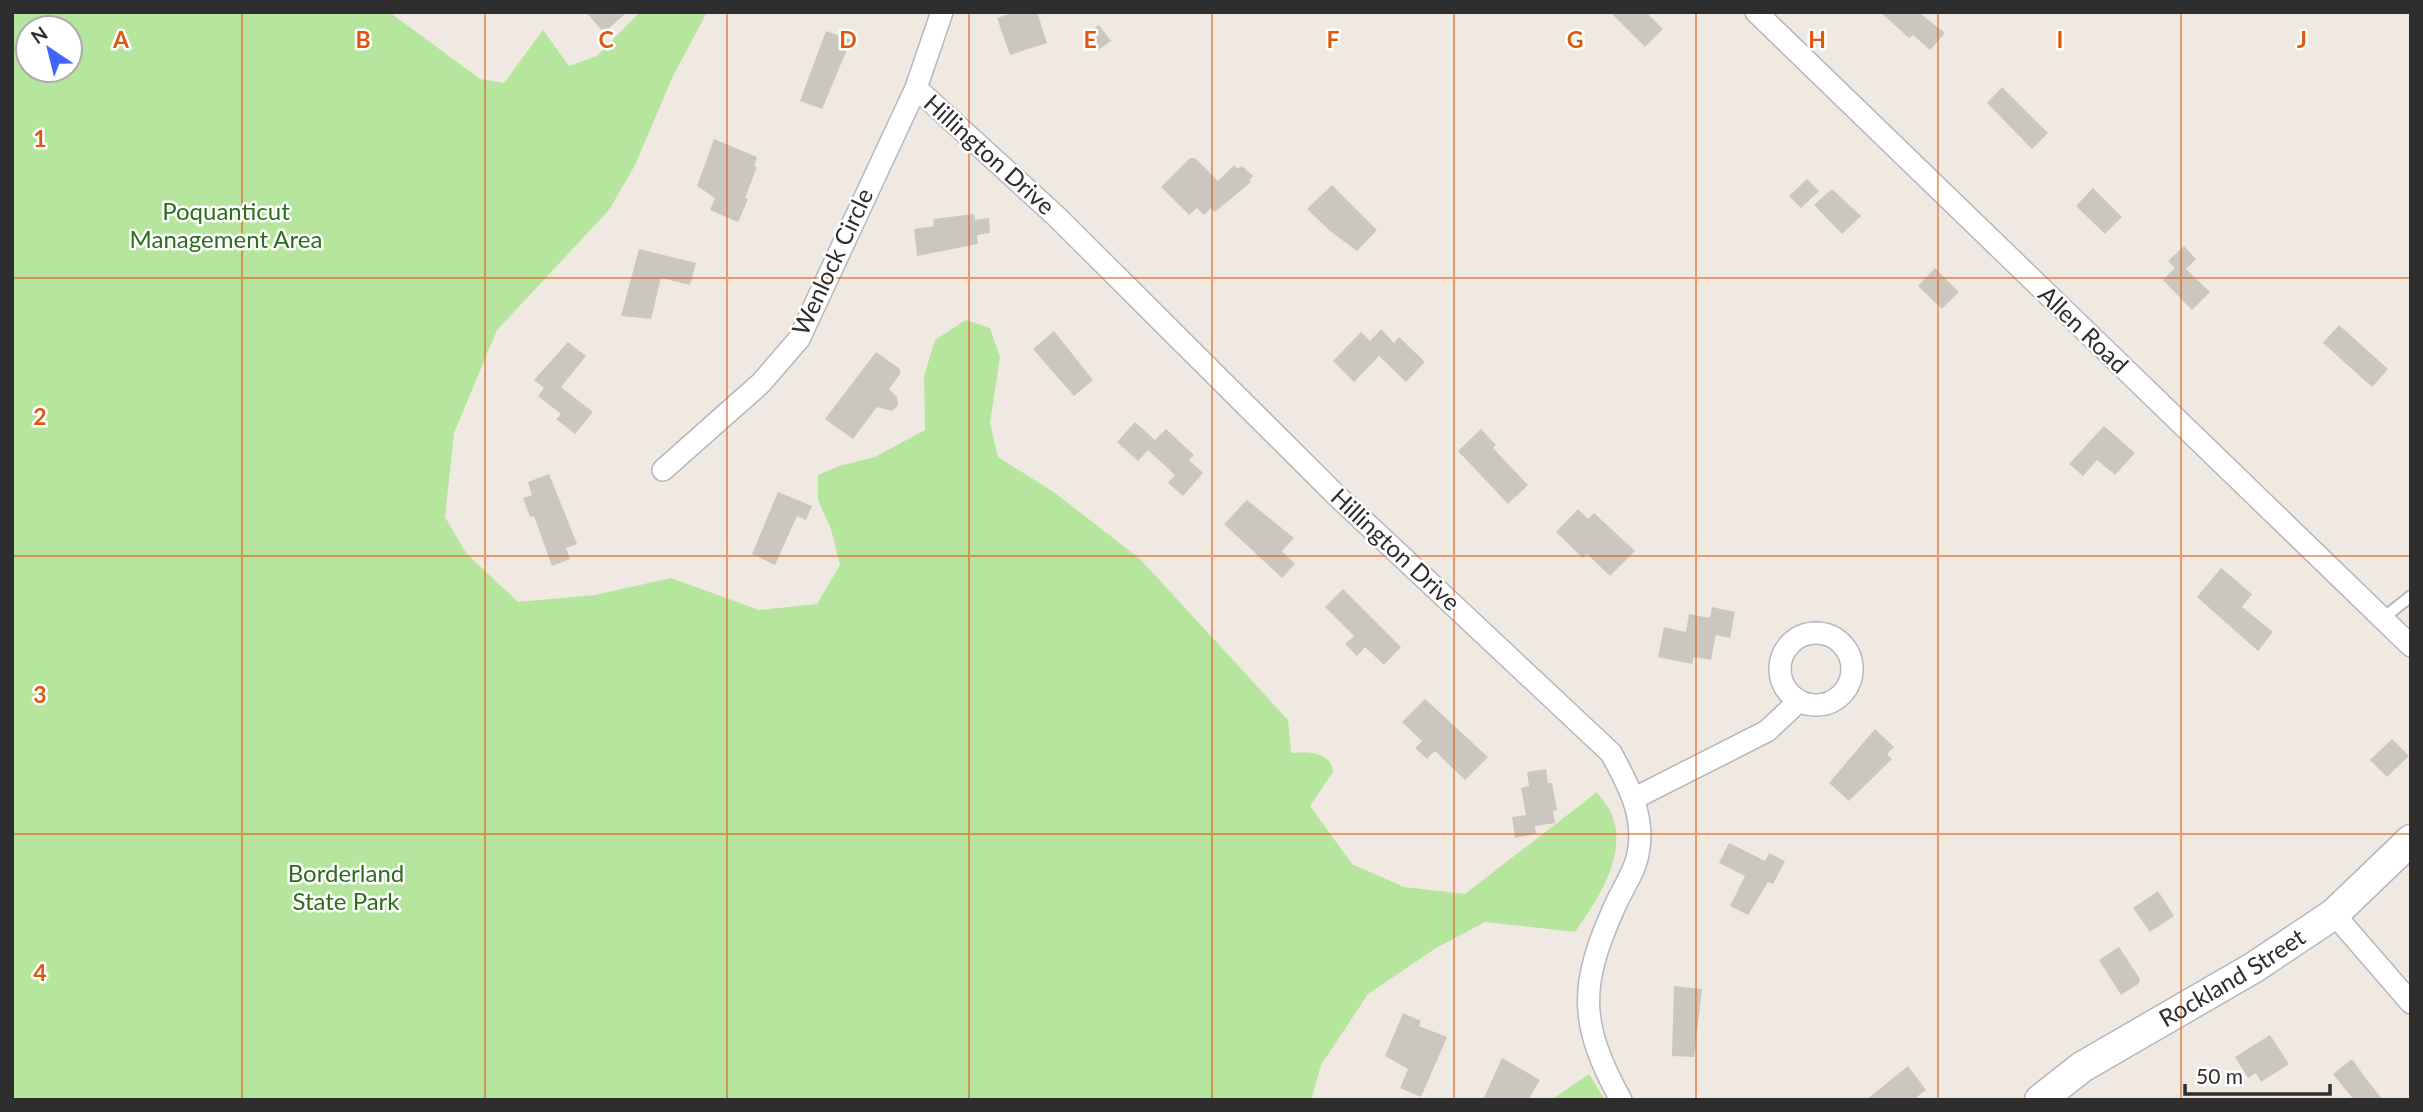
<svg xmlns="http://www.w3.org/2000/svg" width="2423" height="1112" font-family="Lato,sans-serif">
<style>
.green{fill:#b6e59e;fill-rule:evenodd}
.building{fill:#cbc7bf}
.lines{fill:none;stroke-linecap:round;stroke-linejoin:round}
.lane-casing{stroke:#b4b7c1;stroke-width:14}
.street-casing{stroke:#b4b7c1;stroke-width:24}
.secondary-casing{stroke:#b4b7c1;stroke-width:33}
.lane{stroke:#fff;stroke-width:10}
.street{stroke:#fff;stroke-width:21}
.secondary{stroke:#fff;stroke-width:30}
.grid{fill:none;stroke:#df570e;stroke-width:2;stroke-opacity:0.55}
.labels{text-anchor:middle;stroke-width:5;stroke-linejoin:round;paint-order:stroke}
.street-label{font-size:24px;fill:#2e2e2e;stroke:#fff}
.park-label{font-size:24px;fill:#2c6e1b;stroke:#fff}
.grid-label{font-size:23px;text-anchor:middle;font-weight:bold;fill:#df570e;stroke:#fff;stroke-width:5;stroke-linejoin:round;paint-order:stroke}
</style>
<rect width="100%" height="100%" fill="#efe9e1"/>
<!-- green -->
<path class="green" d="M12,12h377l91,67 24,4 39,-53 26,36 28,-10 43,-44h67l-34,64 -38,89 -26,45 -112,120 -43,103 -9,84 21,36 52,49 77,-7 76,-17 88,32 58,-6 23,-39 -9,-36 -13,-29v-25l21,-9 36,-9 50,-27 -1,-54 11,-36 31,-20 24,8 10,29 -10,66 8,34 57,36 85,66 148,161 3,33c17,-1 40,-2 42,19l-23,34 42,58 52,23 61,7 132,-102c5,7 12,15 15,23 16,40 -15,86 -37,117l-90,-10 -49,26 -68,46 -47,71 -10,35h-1299zM70,28v42h-42v-42z
M1589,1074l16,26h-54z"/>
<!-- building -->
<path class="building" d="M586,12h41l-23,21z
M1015,12h22l10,31 -37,12 -13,-37z
M1610,12h36l17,17 -18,18z
M1880,12h38l27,21 -15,17 -17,-15 -4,3z
M1099,25l12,16 -13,9 -11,-16z
M826,31l25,9 -29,69 -22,-8z
M2002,87l46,46 -16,16 -45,-46z
M714,139l43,18 -3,9 3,1 -12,31 3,1 -10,23 -28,-12 5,-12 -18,-12z
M1190,158h5l23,23 16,-16 4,4 4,-3 11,10 -4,4 2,2 -36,30 -4,-4 -7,7 -7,-7 -8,7 -28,-28z
M1807,179l12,12 -18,17 -12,-12z
M1332,185l45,45 -20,21 -27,-20 -23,-22z
M2093,188l29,29 -17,17 -29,-28z
M1832,189l29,27 -19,18 -28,-29z
M974,214l1,6 14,-2 1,15 -13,2 1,9 -61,12 -3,-27 20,-3 -1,-7z
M2184,246l12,13 -10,10 24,23 -18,18 -29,-30 12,-12 -7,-7z
M639,249l57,14 -6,22 -29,-7 -10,41 -30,-3z
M1935,268l24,24 -17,17 -24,-23z
M2339,325l49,44 -16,18 -49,-44z
M1381,329l13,14 5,-6 26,25 -19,20 -27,-26 -25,26 -21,-21 28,-29 9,9z
M1054,331l39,49 -19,16 -41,-47z
M568,342l18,14 -25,31 32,25 -18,22 -19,-15 5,-5 -23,-18 6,-8 -10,-8z
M876,352l24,17v5l-11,15 8,8 1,8 -6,6 -15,-4 -24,32 -28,-20z
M1135,422l20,18 11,-11 28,26 -5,5 14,13 -20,23 -15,-13 7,-8 -27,-25 -10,11 -21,-19z
M2104,426l31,27 -20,22 -18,-15 -14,16 -14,-12z
M1481,429l15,16 -3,3 35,37 -20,19 -50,-53z
M549,474l28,70 -11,4 4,11 -18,7 -18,-50 -4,1 -7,-19 9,-3 -4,-13z
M778,492l34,14 -6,14 -9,-4 -22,49 -23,-11z
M1247,500l47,38 -12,13 13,13 -13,14 -58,-54z
M1578,509l10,10 6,-6 41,38 -25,25 -23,-22 -4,4 -27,-26z
M2221,568l31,26 -10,13 31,25 -15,19 -61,-54z
M1343,589l58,58 -17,18 -19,-18 -8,9 -12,-12 9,-8 -29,-29z
M1712,607l23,5 -5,26 -14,-3 -5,25 -17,-3 -2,7 -34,-7 6,-30 22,5 3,-18 21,4z
M1425,699l63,58 -23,23 -30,-29 -8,8 -12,-11 7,-7 -20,-19z
M1875,729l19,18 -7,7 5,5 -43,42 -20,-18z
M2392,739l17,17 -22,21 -17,-17z
M1546,769l2,14h4l5,27 -4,1 2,12 -20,3 1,8 -21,4 -3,-21 14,-2 -5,-27 8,-2 -2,-14z
M1729,843l36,18 4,-8 16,8 -12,23 -5,-2 -20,33 -18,-9 15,-30 -26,-13z
M2158,891l16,25 -24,16 -17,-24z
M2119,947l21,32 -2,5 -17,11 -22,-35z
M1674,986l28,3 -8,68 -22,-1z
M1403,1013l18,8 -2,5 28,11 -26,60 -21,-9 8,-19 -23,-13z
M2270,1035l19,29 -28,18 -5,-9 -8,5 -13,-21z
M1502,1058l38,22 -12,20h-45z
M2352,1059l15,21 16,20h-29l-21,-26z
M1908,1066l18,24 -13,10h-47z"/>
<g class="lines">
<!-- lane casing -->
<g class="lane-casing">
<path id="lane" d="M2382,619l29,-23"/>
</g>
<!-- street casing -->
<g class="street-casing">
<path id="street" d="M1756,12l655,634
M916,88l141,129 279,278 275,258c17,31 35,64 27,101 -3,18 -17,37 -24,54 -35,78 -35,116 7,192
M663,470l98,-87 38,-44 117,-251 26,-76
M1780 669a36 36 0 1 1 72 0a36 36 0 1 1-72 0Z
M1635,798l132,-67 32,-30
M2334,914l77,89"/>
</g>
<!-- secondary casing -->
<g class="secondary-casing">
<g id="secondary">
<path id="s1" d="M2040,1100l42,-33 171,-99 81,-54 77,-74"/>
</g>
</g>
<!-- lane -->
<use href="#lane" class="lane"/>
<!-- street -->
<use href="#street" class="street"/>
<!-- secondary -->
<use href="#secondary" class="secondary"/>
</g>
<!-- grid -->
<path class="grid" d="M242,12v1088M485,12v1088M727,12v1088M969,12v1088M1212,12v1088M1454,12v1088M1696,12v1088M1938,12v1088M2181,12v1088M12,278h2399M12,556h2399M12,834h2399"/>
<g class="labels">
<!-- street labels -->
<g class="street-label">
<text transform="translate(989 155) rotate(42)" y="8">Hillington Drive</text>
<text transform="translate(833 262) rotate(-65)" y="8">Wenlock Circle</text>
<text transform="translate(2083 330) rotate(44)" y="8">Allen Road</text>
<text transform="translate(1395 550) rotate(43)" y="8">Hillington Drive</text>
<text dy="8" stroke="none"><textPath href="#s1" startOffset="228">Rockland Street</textPath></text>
</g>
<!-- park labels -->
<g class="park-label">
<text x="226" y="220">Poquanticut<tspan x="226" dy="28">Management Area</tspan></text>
<text x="346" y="882">Borderland<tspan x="346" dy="28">State Park</tspan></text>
</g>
</g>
<g class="grid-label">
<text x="121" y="48">A</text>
<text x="363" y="48">B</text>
<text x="606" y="48">C</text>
<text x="848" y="48">D</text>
<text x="1090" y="48">E</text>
<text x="1333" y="48">F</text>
<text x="1575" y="48">G</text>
<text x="1817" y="48">H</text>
<text x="2060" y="48">I</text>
<text x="2302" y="48">J</text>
<text x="40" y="147">1</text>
<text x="40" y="425">2</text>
<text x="40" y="703">3</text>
<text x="40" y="981">4</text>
</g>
<!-- border -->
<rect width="2423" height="1112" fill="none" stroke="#2e2e2e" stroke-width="28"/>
<!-- north arrow -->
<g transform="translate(49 49) rotate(325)"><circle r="33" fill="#ffffff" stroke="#ababab" stroke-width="2"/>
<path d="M0-5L12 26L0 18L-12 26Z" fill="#4264fb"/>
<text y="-10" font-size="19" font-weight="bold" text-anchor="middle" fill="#2e2e2e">N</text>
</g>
<!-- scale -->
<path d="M2185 1084v10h145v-10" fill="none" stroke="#2e2e2e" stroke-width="3.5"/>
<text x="2196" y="1084" font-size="21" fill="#2e2e2e" stroke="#ffffff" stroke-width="5" paint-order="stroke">50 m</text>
</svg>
